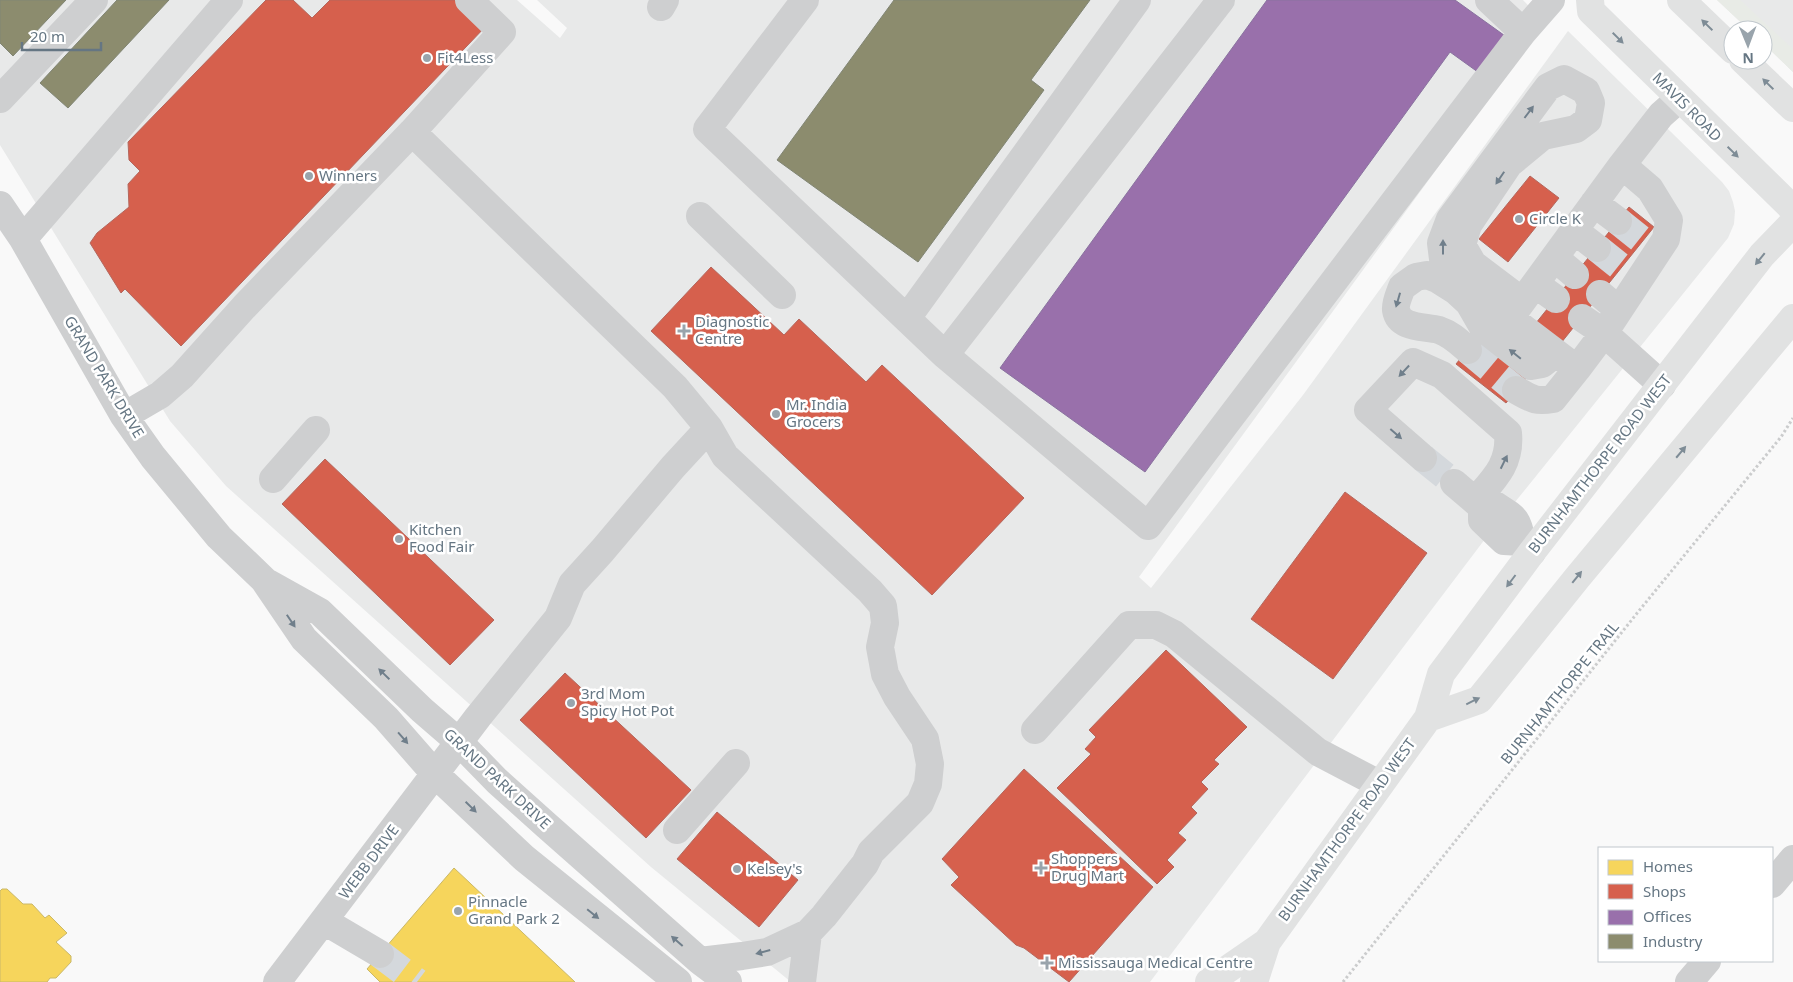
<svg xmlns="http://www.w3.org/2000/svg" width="1793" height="982" font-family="'Noto Sans',sans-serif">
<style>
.built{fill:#e8e9e9}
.green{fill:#e8ebe6}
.homes{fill:#f6d55c;stroke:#cab868}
.shops{fill:#d6604d;stroke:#b4675d}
.offices{fill:#9970ab;stroke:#89729f}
.industry{fill:#8c8c6e;stroke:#808574}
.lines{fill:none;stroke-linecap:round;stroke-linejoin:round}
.minor-tunnel{stroke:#d4d8dc;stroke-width:28;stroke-dasharray:28 14;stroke-linecap:butt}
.path{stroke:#cbcccd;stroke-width:3;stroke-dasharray:2.5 2.5;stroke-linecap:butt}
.minor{stroke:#cecfd0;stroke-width:28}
.major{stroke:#e1e2e2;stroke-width:28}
.oneway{fill:#7e8c96}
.oneway2{fill:#707f8b}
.poi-dot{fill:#99a4ac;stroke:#fff;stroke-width:2}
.labels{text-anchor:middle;stroke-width:5;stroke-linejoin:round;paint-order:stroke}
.poi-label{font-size:15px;fill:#657683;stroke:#fff;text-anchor:start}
.street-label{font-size:15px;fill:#657683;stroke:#fff}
</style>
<rect width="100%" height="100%" fill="#f9f9f9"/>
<!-- built -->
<path class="built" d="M0,0h517l43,38 7,-10 -30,-28h986l21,22 -405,555 12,11 152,-193 265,-364 154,151 7,9 4,11 2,9 -1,13 -6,14 -246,305 -332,439h-359l-140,-115 -425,-381 -56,-65 -170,-276z
M1717,0h76v72l-30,-29v-13h-14z"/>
<!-- green -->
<path class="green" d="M1717,0h23l53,49v23l-30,-29v-13h-14z"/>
<!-- homes -->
<path class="homes" d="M454,868l121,114h-195l-13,-13z
M2,889h5l16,15h9l13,14 4,-3 18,18 -11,9 15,14v6l-15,16h-6l-3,4h-47v-91z"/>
<!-- shops -->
<path class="shops" d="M266,0h27l19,18 18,-18h130l26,26 -305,320 -56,-57 -4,4 -31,-50 7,-10 32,-26 -1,-23 12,-13 -11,-11 -1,-18z
M1530,176l29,22 -51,64 -29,-23z
M1629,207l25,20 -93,116 -25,-20z
M711,267l73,68 15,-16 67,63 16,-17 142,133 -92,97 -281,-264z
M1477,338l49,40 -20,25 -50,-39z
M325,459l169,161 -44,45 -168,-161z
M1345,492l82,61 -94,126 -82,-60z
M1166,650l81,77 -33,33 5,4 -18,18 7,7 -17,18 6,6 -19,20 8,7 -19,20 7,7 -17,17 -100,-96 34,-34 -6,-5 11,-12 -7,-7z
M565,673l126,117 -45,48 -126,-118z
M1024,769l129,118 -84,95 -45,-34 -8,-3 -65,-60 8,-8 -17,-18z
M717,812l81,68 -39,47 -82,-68z"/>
<!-- offices -->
<path class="offices" d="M1267,0h188l53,38 -26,37 -32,-23 -305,420 -145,-104z"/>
<!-- industry -->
<path class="industry" d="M0,0h66l-53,56 -13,-13z
M117,0h52l-101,108 -28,-25z
M894,0h196l-59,80 13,10 -126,172 -141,-102z"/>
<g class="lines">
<!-- minor-tunnel -->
<path class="minor-tunnel" d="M1618,221l25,20
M1597,248l25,20
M1468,350l48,40
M1423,458l31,25
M380,954l37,28"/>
<!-- path -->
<path class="path" d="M1343,982l295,-370 143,-175 12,-19"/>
<!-- minor -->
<path class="minor" d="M805,0l-98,129 238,226 203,171 375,-494 28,-32
M1489,0l34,32
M661,7l4,-7
M0,99l94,-99
M412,132l263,255 34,41 16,28 145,135 13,15 2,17 -5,24 5,27 12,23 28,42 5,25 -2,20 -8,19 -49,49 -6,12 -41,52 -16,17 -41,19 -25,4 -42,5
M1594,203l24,18
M0,205l23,34 24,42 77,135 29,41 66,80 45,43 40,59 82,79 49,56 89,84 154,124
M700,216l82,79
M1575,231l22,17
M23,239l206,-239
M1555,258l20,17
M1535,284l21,15
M1600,294l19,16
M907,318l230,-318
M1510,318l-67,-59 -2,-16 9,-24 98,-132 16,-8 22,12 5,12 -3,17 -12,9 -33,7 -34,28 -41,61 -6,20 11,19 49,37
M1582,318l22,15 -27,36 -67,-51 112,-153
M1468,350c-9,-8 -17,-16 -29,-20 -14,-4 -40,-1 -43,-20 -1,-7 4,-17 6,-23l14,-10 11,-2 10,4 19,12 13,12 15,26 47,37 11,-2 14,-11
M945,355l276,-355
M1662,385l-58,-52 62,-94 3,-19 -19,-31 -28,-24 39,-50 18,-16
M1516,390c16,9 19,12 37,9l24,-30
M124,416l36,-21 22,-19 62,-69 168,-175 90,-100 -33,-32
M1423,458l-55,-48 45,-48 29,13 66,58c3,31 -14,46 -33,68
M273,479l43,-49
M1454,483l28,24v13l22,21 18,1 10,10
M1482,507l13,-2c20,13 23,13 27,37
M268,583l52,29 102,98 37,32 38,39 49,44 154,136 28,21
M1035,730l94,-105h27l18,9 144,118 61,32
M677,830l59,-67
M1772,884l21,-25
M324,921l56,33
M277,982l201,-265 80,-99 14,-34 30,-33 71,-84 36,-39
M802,982l6,-49
M1689,982l18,-21"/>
<!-- major -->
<path class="major" d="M1590,0l1,11 202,198
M1681,0l52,50
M1743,60l50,48
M1428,718l51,-18 98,-122 216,-260
M1209,982l58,-40
M1254,982l13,-40 161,-224 13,-44 91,-122 230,-297 31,-32"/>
</g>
<!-- one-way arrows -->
<defs><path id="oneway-solid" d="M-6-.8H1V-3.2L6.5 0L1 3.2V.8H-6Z" transform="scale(1.25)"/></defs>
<g class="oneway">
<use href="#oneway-solid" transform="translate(1707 25) rotate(-136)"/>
<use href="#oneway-solid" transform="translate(1618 38) rotate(45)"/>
<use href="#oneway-solid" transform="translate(1768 84) rotate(-136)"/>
<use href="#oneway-solid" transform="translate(1733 152) rotate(44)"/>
<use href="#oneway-solid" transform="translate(1760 259) rotate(129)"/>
<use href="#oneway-solid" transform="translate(1681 452) rotate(-50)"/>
<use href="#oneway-solid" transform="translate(1577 577) rotate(-51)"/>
<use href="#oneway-solid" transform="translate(1511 581) rotate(127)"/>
<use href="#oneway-solid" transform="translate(1473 701) rotate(-26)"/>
</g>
<g class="oneway2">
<use href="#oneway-solid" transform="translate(1529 112) rotate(-53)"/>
<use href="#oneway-solid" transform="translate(1500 178) rotate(124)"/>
<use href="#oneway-solid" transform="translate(1443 247) rotate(-90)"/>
<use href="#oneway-solid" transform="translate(1398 300) rotate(106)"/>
<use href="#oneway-solid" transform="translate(1515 354) rotate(-141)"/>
<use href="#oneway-solid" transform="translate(1404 371) rotate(133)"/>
<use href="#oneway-solid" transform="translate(1396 434) rotate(41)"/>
<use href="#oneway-solid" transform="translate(1504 462) rotate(-64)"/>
<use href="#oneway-solid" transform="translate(291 621) rotate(56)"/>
<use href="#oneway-solid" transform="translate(384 674) rotate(-136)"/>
<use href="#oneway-solid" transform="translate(403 738) rotate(49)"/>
<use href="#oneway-solid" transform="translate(471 807) rotate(44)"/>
<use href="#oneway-solid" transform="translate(593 914) rotate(39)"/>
<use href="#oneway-solid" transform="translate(677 941) rotate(-139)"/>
<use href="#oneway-solid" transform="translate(763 952) rotate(165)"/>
</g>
<!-- markers -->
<g class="poi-dot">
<circle cx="427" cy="58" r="5"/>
<circle cx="309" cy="176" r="5"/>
<circle cx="1519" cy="219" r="5"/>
<path d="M681.5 323.5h5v5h5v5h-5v5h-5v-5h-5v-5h5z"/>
<circle cx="776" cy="414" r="5"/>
<circle cx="399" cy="539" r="5"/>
<circle cx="571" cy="703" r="5"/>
<path d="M1038.5 860.5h5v5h5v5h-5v5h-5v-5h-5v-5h5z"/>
<circle cx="737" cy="869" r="5"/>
<circle cx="458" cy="911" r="5"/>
<path d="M1044.5 955.5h5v5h5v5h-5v5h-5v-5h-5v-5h5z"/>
</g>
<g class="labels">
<!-- poi labels -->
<g class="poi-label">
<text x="437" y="63">Fit4Less</text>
<text x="319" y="181">Winners</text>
<text x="1529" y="224">Circle K</text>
<text x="695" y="327">Diagnostic<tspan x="695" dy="17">Centre</tspan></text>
<text x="786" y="410">Mr. India<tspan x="786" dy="17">Grocers</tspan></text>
<text x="409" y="535">Kitchen<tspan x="409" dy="17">Food Fair</tspan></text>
<text x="581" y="699">3rd Mom<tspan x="581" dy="17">Spicy Hot Pot</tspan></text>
<text x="1051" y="864">Shoppers<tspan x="1051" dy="17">Drug Mart</tspan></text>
<text x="747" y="874">Kelsey's</text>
<text x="468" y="907">Pinnacle<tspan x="468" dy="17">Grand Park 2</tspan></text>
<text x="1058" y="968">Mississauga Medical Centre</text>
</g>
<!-- street labels -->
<g class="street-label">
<text transform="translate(1687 107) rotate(45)" y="5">MAVIS ROAD</text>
<text transform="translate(104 377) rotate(59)" y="5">GRAND PARK DRIVE</text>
<text transform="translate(1600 464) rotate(-52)" y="5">BURNHAMTHORPE ROAD WEST</text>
<text transform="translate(1560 693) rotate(-51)" y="5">BURNHAMTHORPE TRAIL</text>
<text transform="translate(497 779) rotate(43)" y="5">GRAND PARK DRIVE</text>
<text transform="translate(1347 830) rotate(-54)" y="5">BURNHAMTHORPE ROAD WEST</text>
<text transform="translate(369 862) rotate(-53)" y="5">WEBB DRIVE</text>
</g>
</g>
<!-- legend -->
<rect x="1598" y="847" width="175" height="115" fill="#ffffff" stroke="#c1c8cd"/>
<rect x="1608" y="860" width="25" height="15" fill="#f6d55c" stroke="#c1c8cd"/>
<text x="1643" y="872" font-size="15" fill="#657683">Homes</text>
<rect x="1608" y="884" width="25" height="15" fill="#d6604d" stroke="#c1c8cd"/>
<text x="1643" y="897" font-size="15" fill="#657683">Shops</text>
<rect x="1608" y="910" width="25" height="15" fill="#9970ab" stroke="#c1c8cd"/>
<text x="1643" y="922" font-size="15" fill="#657683">Offices</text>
<rect x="1608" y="934" width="25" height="15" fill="#8c8c6e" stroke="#c1c8cd"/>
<text x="1643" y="947" font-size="15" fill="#657683">Industry</text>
<!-- north arrow -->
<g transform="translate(1748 45) rotate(179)"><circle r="24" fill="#ffffff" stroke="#c1c8cd"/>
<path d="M0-4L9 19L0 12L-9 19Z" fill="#99a4ac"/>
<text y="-8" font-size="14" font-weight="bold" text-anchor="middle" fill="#657683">N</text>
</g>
<!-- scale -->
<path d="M22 42v8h79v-8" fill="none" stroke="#657683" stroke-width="2.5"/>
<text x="30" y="42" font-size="15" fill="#657683" stroke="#ffffff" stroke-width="4" paint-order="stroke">20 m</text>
</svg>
